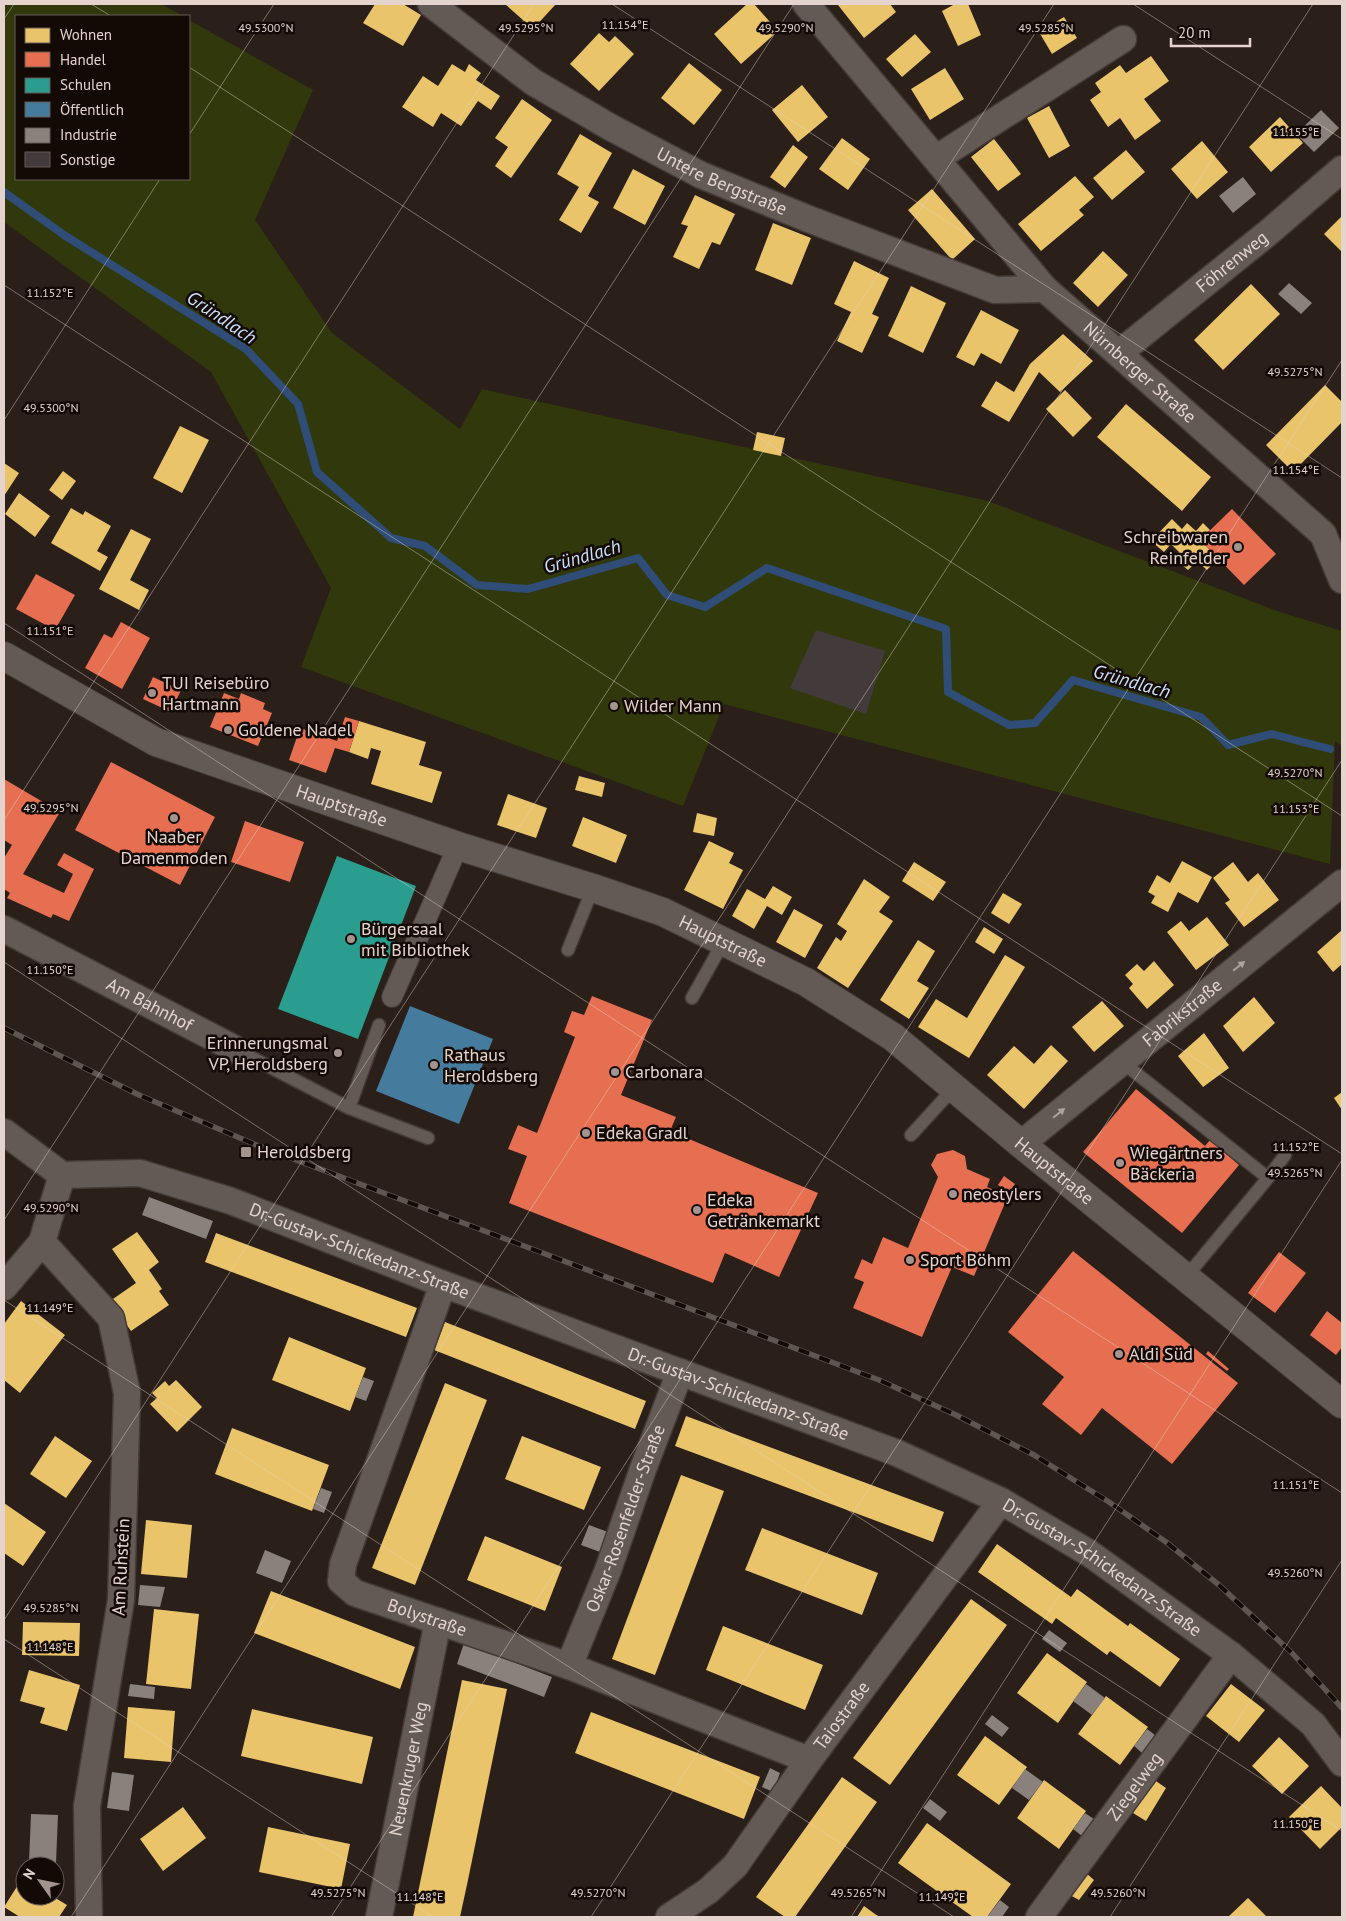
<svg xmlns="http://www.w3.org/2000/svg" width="1346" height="1921" font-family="'PT Sans',sans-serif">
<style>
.green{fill:#31390c}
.homes{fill:#e9c46a}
.shops{fill:#e76f51}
.schools{fill:#2a9d8f}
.public{fill:#457b9d}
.industry{fill:#8a817c}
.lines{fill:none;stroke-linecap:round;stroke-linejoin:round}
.stream{stroke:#2f4d76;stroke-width:8}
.building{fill:#423a3b}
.service-casing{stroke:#443a36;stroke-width:15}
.pedestrian-casing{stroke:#443a36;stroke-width:22}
.minor-casing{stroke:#443a36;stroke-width:29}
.tertiary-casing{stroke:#443a36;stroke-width:30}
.service{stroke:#635a55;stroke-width:12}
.pedestrian{stroke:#635a55;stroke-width:20}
.minor{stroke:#635a55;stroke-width:26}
.tertiary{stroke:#635a55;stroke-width:28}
.rail-casing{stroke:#605650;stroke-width:5.5}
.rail{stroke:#130905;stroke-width:4;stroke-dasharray:11;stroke-linecap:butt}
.oneway{fill:#b0a39d}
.ticks{fill:none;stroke:#e4d4cd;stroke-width:1;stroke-opacity:0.45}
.poi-dot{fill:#a3958e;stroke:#130905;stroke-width:2}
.labels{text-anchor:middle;stroke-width:5;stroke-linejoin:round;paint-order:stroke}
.street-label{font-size:18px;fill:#e4d4cd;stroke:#130905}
.poi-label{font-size:18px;fill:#e4d4cd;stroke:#130905;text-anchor:start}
.water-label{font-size:19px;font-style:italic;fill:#cae0fd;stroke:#130905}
.ticks-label{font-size:12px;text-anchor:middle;fill:#e4d4cd;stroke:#130905;stroke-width:5;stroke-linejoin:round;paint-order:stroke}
</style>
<rect width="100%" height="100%" fill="#2a1f19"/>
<!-- green -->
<path class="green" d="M4,4h157l22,12h-167v163h173v-159l124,70 -58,130 77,113 128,96 22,-40 506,112 292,111 62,19v115l-7,-5 -5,123 -606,-160 -41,102 -382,-139 30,-79 -120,-216 -207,-150z"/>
<!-- homes -->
<path class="homes" d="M375,4h28l18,11 -18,31 -40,-23z
M505,4h51l-23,25z
M747,4h7l24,27 -37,33 -27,-30z
M840,4h50l6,8 -32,26 -26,-33z
M955,4h13l13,31 -23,11 -16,-35z
M1064,17l13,21 -25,16 -13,-22z
M599,33l10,9 6,-6 19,18 -35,37 -29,-27z
M915,34l16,18 -29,25 -16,-18z
M1151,56l18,25 -25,18 17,22 -26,19 -15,-22 -12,9 -18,-27 11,-8 -6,-9 25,-18 6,8z
M689,63l33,27 -28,35 -33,-27z
M452,64l13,8 4,-8 12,9 -5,7 24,16 -9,14 -13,-9 -17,25 -20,-13 -8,14 -31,-20 21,-31 15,10z
M945,68l19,31 -34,21 -19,-31z
M802,85l26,32 -30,25 -26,-32z
M522,99l30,21 -41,58 -16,-12 13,-19 -13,-9z
M1049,106l21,40 -21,12 -22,-40z
M1280,117l23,26 -32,29 -22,-25z
M580,134l32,19 -24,43 11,6 -18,31 -22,-13 20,-33 -22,-13z
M842,138l28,21 -22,31 -29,-21z
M994,139l27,35 -23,17 -27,-34z
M1202,141l26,31 -31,27 -26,-30z
M793,145l15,12 -23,31 -15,-11z
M1126,150l19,22 -33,28 -19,-22z
M633,169l32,17 -20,39 -32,-17z
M1075,176l19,21 -15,13 5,5 -43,36 -23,-27z
M932,189l43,50 -23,21 -44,-50z
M695,195l40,19 -15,31 -8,-3 -13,27 -26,-12 15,-31 -7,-2z
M1342,216v36l-18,-18z
M773,223l38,15 -19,47 -37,-15z
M1103,251l25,24 -30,32 -25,-24z
M854,261l35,17 -17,36 7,3 -17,36 -25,-12 14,-29 -17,-8z
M1251,284l29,30 -57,56 -29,-30z
M911,286l35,17 -23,50 -35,-17z
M981,310l38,20 -18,34 -20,-11 -7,13 -18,-9z
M1063,334l30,27 -33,31 -21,-20 -30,50 -28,-16 15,-25 18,11 16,-28z
M1325,385l17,17v20l-49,50 -27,-27z
M1065,390l27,28 -19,19 -27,-28z
M1126,404l85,73 -29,34 -85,-74z
M180,426l29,14 -27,53 -29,-15z
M757,432l28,6 -4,18 -28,-6z
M4,463l15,10 -15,23z
M63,471l13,10 -14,19 -13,-10z
M19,493l31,23 -15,21 -30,-23z
M71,508l12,7 2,-4 26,15 -14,25 11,6 -8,14 -49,-28z
M1172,519l10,10 5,-6 9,8 7,-8 7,7 -10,10 18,18 -11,12 -10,-9 -9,9 -14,-12 5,-6 -8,-8 -7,8 -13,-11z
M131,529l20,10 -21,41 19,10 -10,20 -40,-21z
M359,721l67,21 -7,23 23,7 -10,31 -61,-19 10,-33 -10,-3 -3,11 -19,-7z
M579,776l26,7 -3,14 -27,-7z
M508,794l39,14 -11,30 -39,-13z
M697,813l20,5 -3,18 -21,-4z
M583,817l44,18 -11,28 -44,-17z
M709,841l25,12 -5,10 14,7 -20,39 -39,-19z
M1182,861l30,16 -14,26 -20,-11 -10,20 -17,-9 4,-7 -7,-4 9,-17 13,8z
M914,862l32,20 -13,19 -31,-20z
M1233,862l15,20 10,-9 21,27 -35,27 -19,-24 5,-3 -17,-22z
M864,879l26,18 -11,15 14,9 -45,67 -31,-20 19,-31 5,4 6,-10 -10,-7z
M773,886l19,11 -10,18 -15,-9 -13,23 -22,-13 15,-27 18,10z
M1003,893l19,11 -13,20 -18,-11z
M794,909l29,16 -18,33 -29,-16z
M1207,917l22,28 -33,25 -29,-38 14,-11 8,10z
M984,927l19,12 -9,15 -19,-12z
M1342,930v34l-9,8 -16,-20z
M918,940l17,11 -18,30 12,7 -20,31 -29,-19z
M1005,955l20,12 -56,91 -51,-31 18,-28 31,19z
M1154,961l20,24 -27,24 -18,-21 4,-4 -8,-9 12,-11 7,7z
M1254,997l21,26 -32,29 -20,-26z
M1102,1001l22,25 -30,26 -22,-25z
M1204,1033l25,35 -26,19 -25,-31z
M1051,1045l17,16 -44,48 -37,-34 27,-29 20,18z
M1342,1092v18l-8,-12z
M137,1232l22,30 -10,8 13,19 -3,2 10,14 -38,26 -21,-30 26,-18 -24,-34z
M216,1233l201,75 -11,29 -201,-75z
M21,1301l44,34 -45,58 -16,-13v-56z
M445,1322l201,79 -11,28 -201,-79z
M289,1337l77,31 -16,43 -78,-31z
M176,1380l26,27 -25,25 -27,-28 7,-6 -5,-5 13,-12 4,5z
M445,1383l42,17 -72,185 -43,-17z
M686,1416l258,96 -11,30 -258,-96z
M232,1428l97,37 -17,46 -97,-37z
M55,1436l37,25 -26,37 -36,-24z
M522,1436l79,31 -17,43 -79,-31z
M681,1475l43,16 -69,184 -43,-16z
M4,1503l42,29 -23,34 -19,-13z
M146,1520l46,5 -5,53 -46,-4z
M762,1528l116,45 -16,42 -117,-45z
M485,1536l77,31 -17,44 -78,-31z
M997,1544l74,53 6,-8 51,37 2,-3 50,36 -20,28 -50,-36 -3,4 -51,-37 -4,6 -74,-52z
M271,1591l144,56 -15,42 -146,-56z
M971,1599l36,26 -117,160 -37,-27z
M154,1609l45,5 -8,75 -45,-5z
M23,1622l57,1 -1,33 -57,-1z
M723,1626l100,39 -18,45 -99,-40z
M1047,1653l40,29 -29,41 -41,-30z
M29,1670l51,15 -13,46 -27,-8 5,-15 -25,-7z
M462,1680l45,9 -39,191 -8,37h-47z
M1231,1684l34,26 -26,32 -33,-26z
M1106,1696l42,31 -28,38 -42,-31z
M128,1707l47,4 -4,51 -47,-4z
M252,1709l121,28 -11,47 -121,-28z
M591,1712l169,65 -16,42 -169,-66z
M985,1736l42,31 -28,38 -42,-30z
M1279,1737l30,29 -27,28 -30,-28z
M842,1777l35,25 -82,115h-10l-29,-20z
M1153,1779l13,9 -20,33 -13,-8z
M1044,1780l42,31 -27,38 -42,-31z
M1321,1786l21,22v19l-22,22 -31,-32z
M183,1807l23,31 -43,33 -23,-32z
M927,1823l84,61 -24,33h-14l-75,-54z
M268,1827l82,17 -9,45 -82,-17z
M1085,1872l9,8 -15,20 -11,-6z
M23,1877l2,1v18h27l15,9 -8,12h-39l-16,-10z
M1248,1898l19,19h-39z
M864,1906l11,8 5,3h-23z"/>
<!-- shops -->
<path class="shops" d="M1232,509l44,45 -32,31 -44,-45z
M36,574l39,21 -20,35 -39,-21z
M121,622l29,16 -28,51 -37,-21 19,-34 8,4z
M153,677l28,13 -10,22 -28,-13z
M224,693l15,6 2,-6 24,10 -2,6 9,4 -14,33 -48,-19z
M345,717l14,4 -10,31 -14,-4 -9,25 -37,-13 11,-32 37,13z
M111,762l104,55 -35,68 -105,-55z
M4,779l56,33 -37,62 41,19 9,-19 -16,-9 7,-12 30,16 -25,52 -16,-7 -2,4 -44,-20 3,-5 -6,-4v-31l8,-13 -8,-5z
M245,821l59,21 -14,40 -59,-20z
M592,996l60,24 -31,75 55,22 -6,14 148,62 -39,84 -54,-24 -12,30 -204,-80 18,-47 -19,-7 10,-24 19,8 38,-96 -11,-5 8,-21 12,4z
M1136,1089l69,57 5,-6 29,25 -57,68 -99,-81z
M953,1150l12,6 2,13 23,10 -3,8 21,9 -34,80 -22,-9 -30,70 -69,-29 11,-26 -10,-4 8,-19 10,5 11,-27 25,11 30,-71 -7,-12 6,-11z
M1004,1176l11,8 -6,9 -11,-8z
M1073,1251l165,132 -66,81 -70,-56 -21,27 -39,-31 22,-27 -56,-45z
M1279,1252l27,21 -31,40 -27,-20z
M1327,1311l15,12v24l-6,8 -26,-20z
M1208,1351l21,18 -2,2 -21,-17z"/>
<!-- schools -->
<path class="schools" d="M337,856l79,30 -58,153 -80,-30z"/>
<!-- public -->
<path class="public" d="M410,1006l83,33 -34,85 -83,-33z"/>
<!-- industry -->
<path class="industry" d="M1321,110l18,18 -25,24 -18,-18z
M1243,177l13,17 -23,19 -14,-17z
M1289,283l23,20 -11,11 -23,-20z
M149,1197l64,24 -7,18 -64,-24z
M363,1377l11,4 -8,20 -11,-4z
M321,1488l11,4 -8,21 -11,-4z
M589,1525l19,7 -8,20 -19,-7z
M265,1550l26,11 -9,22 -26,-10z
M140,1585l25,2 -5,20 -22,-2z
M1049,1630l18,13 -7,9 -18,-13z
M464,1643l88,34 -8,20 -87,-33z
M130,1684l25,3 -1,12 -26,-3z
M1086,1684l19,14 -13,17 -19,-14z
M992,1715l17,13 -7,9 -17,-13z
M1147,1729l8,6 -13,18 -8,-7z
M770,1768l10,5 -7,19 -11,-5z
M1025,1769l18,13 -14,18 -17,-12z
M112,1772l22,3 -5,36 -22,-3z
M930,1799l17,13 -7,9 -17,-13z
M1085,1813l9,6 -12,17 -9,-7z
M31,1814l27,1 -2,48 -27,-1z
M1000,1900l9,7 -7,10h-15z"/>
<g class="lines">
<!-- stream -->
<path class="stream" d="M4,192l60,43 182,114 52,55 19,68 74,66 34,8 52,39 51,4 110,-31 29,37 38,12 62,-39 179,61 2,63 61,33 26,-2 38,-43 128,37 27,28 44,-11 58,15"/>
</g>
<!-- building -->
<path class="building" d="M816,630l69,21 -19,63 -76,-26z"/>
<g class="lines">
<!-- service casing -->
<g class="service-casing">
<path id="service" d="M568,950l25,-62
M692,998l32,-57
M241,1052l108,56 79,30
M1122,1062l146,116 17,-23
M349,1108l30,-83
M911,1135l43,-47
M1186,1277l82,-99"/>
</g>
<!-- pedestrian casing -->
<g class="pedestrian-casing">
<path id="pedestrian" d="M392,997l66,-151"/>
</g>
<!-- minor casing -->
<g class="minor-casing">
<g id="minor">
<path id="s1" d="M431,4l102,78 77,45 91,48 105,43 189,72 50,-1"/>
<path id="s2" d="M806,4l239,285 278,245 19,46"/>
<path d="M937,158l186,-119"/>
<path id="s3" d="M1119,353l150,-121 73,-63"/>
<path id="s4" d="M4,929l237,123"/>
<path d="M4,1132l58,43"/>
<path id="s5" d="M1021,1144l321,-261"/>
<path id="s6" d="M62,1175l78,-2 91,28 212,83 454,169 104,48 88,52 142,102 82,69 29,39"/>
<path d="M42,1242l69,76 16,75 -6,207 -34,206 2,111"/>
<path id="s7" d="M443,1284l-100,280 -2,17 14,12 214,73 240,94"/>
<path d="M4,1287l38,-45 20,-67"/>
<path id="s8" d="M569,1666l39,-96 35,-101 37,-97"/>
<path id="s9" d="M379,1917l59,-296"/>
<path id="s10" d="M669,1917l39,-26 27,-25 74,-106 192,-259"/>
<path id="s11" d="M1039,1917l192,-262"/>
</g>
</g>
<!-- tertiary casing -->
<g class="tertiary-casing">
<g id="tertiary">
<path id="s12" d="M4,656l152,86 302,104 135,42 70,24 143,70 87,55 128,107 321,260"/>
</g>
</g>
<!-- service -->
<use href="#service" class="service"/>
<!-- pedestrian -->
<use href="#pedestrian" class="pedestrian"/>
<!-- minor -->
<use href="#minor" class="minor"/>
<!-- tertiary -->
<use href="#tertiary" class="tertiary"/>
<!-- rail casing -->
<g class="rail-casing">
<path id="rail" d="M4,1028l135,67 115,49 625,236 77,35 78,40 75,47 57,40 53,43 73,68 50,55"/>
</g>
<!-- rail -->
<use href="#rail" class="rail"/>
</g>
<!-- one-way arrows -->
<defs><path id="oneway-solid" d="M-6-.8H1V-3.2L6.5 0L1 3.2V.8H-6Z" transform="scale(1.25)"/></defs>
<g class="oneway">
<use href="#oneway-solid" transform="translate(1239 966) rotate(-39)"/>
<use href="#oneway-solid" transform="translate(1059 1113) rotate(-39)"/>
</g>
<!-- ticks -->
<path class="ticks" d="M91,4l20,12M612,4l730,474M1133,4l209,135M4,19l10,-15M189,67l1153,749M189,135l85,-131M4,285l1338,869M4,420l156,-241M4,623l1338,870M4,820l530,-816M4,962l1338,869M4,1220l790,-1216M4,1300l950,617M4,1620l1050,-1616M4,1639l429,278M71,1917l1242,-1913M331,1917l1011,-1557M591,1917l751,-1157M851,1917l491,-757M1110,1917l232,-357"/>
<!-- markers -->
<g class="poi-dot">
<circle cx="1238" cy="547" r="5"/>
<circle cx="152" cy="693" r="5"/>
<circle cx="614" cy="706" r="5"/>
<circle cx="228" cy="730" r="5"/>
<circle cx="174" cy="818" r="5"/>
<circle cx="351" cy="939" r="5"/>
<circle cx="338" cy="1053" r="5"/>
<circle cx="434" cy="1065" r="5"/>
<circle cx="615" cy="1072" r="5"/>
<circle cx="586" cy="1133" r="5"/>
<rect x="240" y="1146" width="12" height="12" rx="2.5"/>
<circle cx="1120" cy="1163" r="5"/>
<circle cx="953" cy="1194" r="5"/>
<circle cx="697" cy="1210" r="5"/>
<circle cx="910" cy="1260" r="5"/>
<circle cx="1119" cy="1354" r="5"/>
</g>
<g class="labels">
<!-- street labels -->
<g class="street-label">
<text dy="6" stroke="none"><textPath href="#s1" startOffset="342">Untere Bergstraße</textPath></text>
<text dy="6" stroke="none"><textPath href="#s3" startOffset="145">Föhrenweg</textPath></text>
<text dy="6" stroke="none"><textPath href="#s2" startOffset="498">Nürnberger Straße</textPath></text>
<text dy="6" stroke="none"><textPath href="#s12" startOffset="371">Hauptstraße</textPath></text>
<text dy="6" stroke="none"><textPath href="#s12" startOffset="776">Hauptstraße</textPath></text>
<text dy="6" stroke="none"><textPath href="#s4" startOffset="164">Am Bahnhof</textPath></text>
<text dy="6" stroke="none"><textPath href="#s5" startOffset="208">Fabrikstraße</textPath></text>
<text dy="6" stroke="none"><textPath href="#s12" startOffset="1181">Hauptstraße</textPath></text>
<text dy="6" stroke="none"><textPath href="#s6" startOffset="311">Dr.-Gustav-Schickedanz-Straße</textPath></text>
<text dy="6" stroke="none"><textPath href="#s6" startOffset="716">Dr.-Gustav-Schickedanz-Straße</textPath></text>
<text dy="6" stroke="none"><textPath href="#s8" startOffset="158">Oskar-Rosenfelder-Straße</textPath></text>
<text transform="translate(121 1567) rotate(-87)" y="6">Am Ruhstein</text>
<text dy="6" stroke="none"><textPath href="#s6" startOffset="1121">Dr.-Gustav-Schickedanz-Straße</textPath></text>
<text dy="6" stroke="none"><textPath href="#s7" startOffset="409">Bolystraße</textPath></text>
<text dy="6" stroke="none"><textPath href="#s10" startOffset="268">Taiostraße</textPath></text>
<text dy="6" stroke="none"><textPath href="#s9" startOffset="151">Neuenkruger Weg</textPath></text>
<text dy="6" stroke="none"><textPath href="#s11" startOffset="162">Ziegelweg</textPath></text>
</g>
<!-- poi labels -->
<g class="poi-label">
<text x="1228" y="543" text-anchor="end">Schreibwaren<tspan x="1228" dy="21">Reinfelder</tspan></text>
<text x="162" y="689">TUI Reisebüro<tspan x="162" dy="21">Hartmann</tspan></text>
<text x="624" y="712">Wilder Mann</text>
<text x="238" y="736">Goldene Nadel</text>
<text x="174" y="843" text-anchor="middle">Naaber<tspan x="174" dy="21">Damenmoden</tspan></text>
<text x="361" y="935">Bürgersaal<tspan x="361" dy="21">mit Bibliothek</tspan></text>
<text x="328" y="1049" text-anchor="end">Erinnerungsmal<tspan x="328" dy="21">VP, Heroldsberg</tspan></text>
<text x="444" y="1061">Rathaus<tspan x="444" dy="21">Heroldsberg</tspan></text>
<text x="625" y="1078">Carbonara</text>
<text x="596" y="1139">Edeka Gradl</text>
<text x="257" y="1158">Heroldsberg</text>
<text x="1130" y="1159">Wiegärtners<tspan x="1130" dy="21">Bäckeria</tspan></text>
<text x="963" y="1200">neostylers</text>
<text x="707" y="1206">Edeka<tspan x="707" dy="21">Getränkemarkt</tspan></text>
<text x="920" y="1266">Sport Böhm</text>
<text x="1129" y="1360">Aldi Süd</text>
</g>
<!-- water labels -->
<g class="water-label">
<text transform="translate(222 317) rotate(34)" y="7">Gründlach</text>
<text transform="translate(582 556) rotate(-16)" y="7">Gründlach</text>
<text transform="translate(1132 681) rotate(16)" y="7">Gründlach</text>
</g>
</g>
<g class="ticks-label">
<text x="625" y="29">11.154°E</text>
<text x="266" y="32">49.5300°N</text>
<text x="526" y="32">49.5295°N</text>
<text x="786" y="32">49.5290°N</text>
<text x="1046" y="32">49.5285°N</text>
<text x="1296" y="136">11.155°E</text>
<text x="50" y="297">11.152°E</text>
<text x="1295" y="376">49.5275°N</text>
<text x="51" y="412">49.5300°N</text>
<text x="1296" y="474">11.154°E</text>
<text x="50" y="635">11.151°E</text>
<text x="1295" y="777">49.5270°N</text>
<text x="51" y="812">49.5295°N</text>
<text x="1296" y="813">11.153°E</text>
<text x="50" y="974">11.150°E</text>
<text x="1296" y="1151">11.152°E</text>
<text x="1295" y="1177">49.5265°N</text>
<text x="51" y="1212">49.5290°N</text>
<text x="50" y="1312">11.149°E</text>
<text x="1296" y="1489">11.151°E</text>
<text x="1295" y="1577">49.5260°N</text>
<text x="51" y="1612">49.5285°N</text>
<text x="50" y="1651">11.148°E</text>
<text x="1296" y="1828">11.150°E</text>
<text x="338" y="1897">49.5275°N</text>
<text x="598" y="1897">49.5270°N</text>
<text x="858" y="1897">49.5265°N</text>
<text x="1118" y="1897">49.5260°N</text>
<text x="420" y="1901">11.148°E</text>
<text x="942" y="1901">11.149°E</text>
</g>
<!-- border -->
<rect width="1346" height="1921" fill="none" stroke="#e4d4cd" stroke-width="10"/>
<!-- legend -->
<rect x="15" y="15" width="175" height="165" fill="#130905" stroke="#675a55"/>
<rect x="25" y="28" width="25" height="15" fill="#e9c46a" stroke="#675a55"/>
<text x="60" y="40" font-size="15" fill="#e4d4cd">Wohnen</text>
<rect x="25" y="52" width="25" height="15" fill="#e76f51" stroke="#675a55"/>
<text x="60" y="65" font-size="15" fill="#e4d4cd">Handel</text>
<rect x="25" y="78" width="25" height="15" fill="#2a9d8f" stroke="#675a55"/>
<text x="60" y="90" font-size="15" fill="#e4d4cd">Schulen</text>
<rect x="25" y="102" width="25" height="15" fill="#457b9d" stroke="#675a55"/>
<text x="60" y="115" font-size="15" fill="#e4d4cd">Öffentlich</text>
<rect x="25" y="128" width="25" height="15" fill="#8a817c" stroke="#675a55"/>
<text x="60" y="140" font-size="15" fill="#e4d4cd">Industrie</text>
<rect x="25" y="152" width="25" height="15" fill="#423a3b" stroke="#675a55"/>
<text x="60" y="165" font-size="15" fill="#e4d4cd">Sonstige</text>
<!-- north arrow -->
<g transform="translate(40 1881) rotate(303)"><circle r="24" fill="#130905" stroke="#675a55"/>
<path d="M0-4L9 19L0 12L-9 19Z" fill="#a3958e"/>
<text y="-8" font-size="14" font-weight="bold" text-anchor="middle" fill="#e4d4cd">N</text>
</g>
<!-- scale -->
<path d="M1171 38v8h79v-8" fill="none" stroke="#e4d4cd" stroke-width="2.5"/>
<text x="1178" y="38" font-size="15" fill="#e4d4cd" stroke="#130905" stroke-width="4" paint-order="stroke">20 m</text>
</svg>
